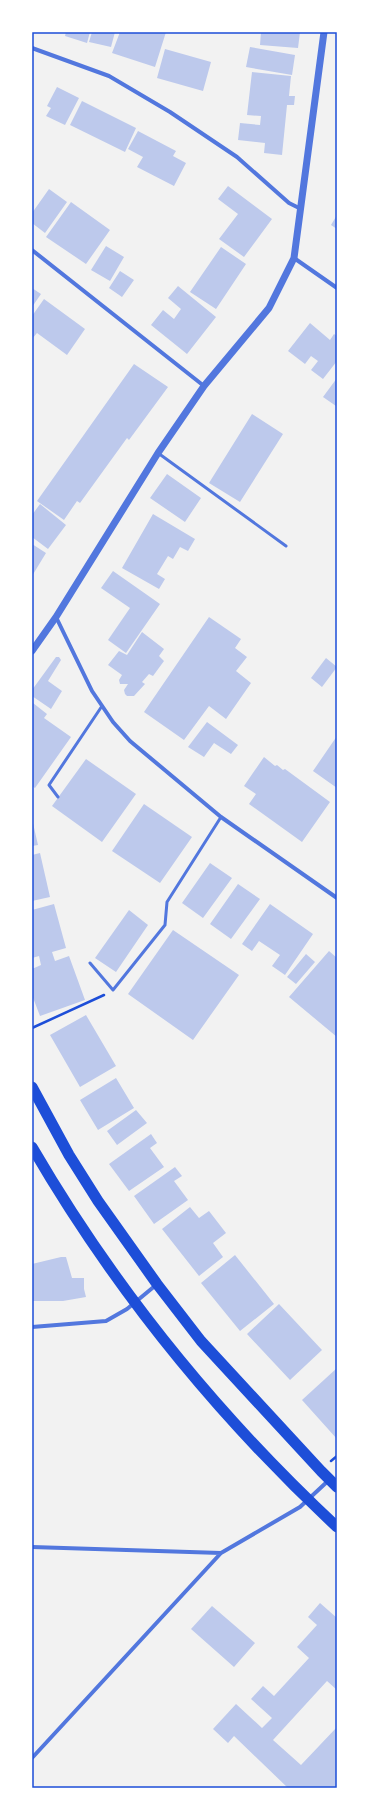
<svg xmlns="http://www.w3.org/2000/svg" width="369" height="1820" font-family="'PT Sans Narrow',sans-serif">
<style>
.building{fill:#bdc9ec}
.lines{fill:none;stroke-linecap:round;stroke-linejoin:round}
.path{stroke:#1d4ed8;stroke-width:2.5}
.service{stroke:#5277de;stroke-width:3}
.minor{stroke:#5277de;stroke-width:4}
.tertiary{stroke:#5277de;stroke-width:7}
.trunk{stroke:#1d4ed8;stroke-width:11}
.neatline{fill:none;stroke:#1d4ed8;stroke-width:1.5}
</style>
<rect width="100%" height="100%" fill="#f2f2f2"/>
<!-- building -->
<path class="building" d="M66,32h24l-3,11 -22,-7z
M92,32h23l-4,15 -22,-5z
M120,32h46l-11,35 -43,-14z
M261,32h39l-2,16 -38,-3z
M250,47l45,8 -3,20 -46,-8z
M165,49l46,13 -8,29 -46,-13z
M252,72l39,4 -2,20h6l-1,9h-7l-5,50 -18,-2 1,-10 -27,-3 2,-17 20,2 1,-9 -14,-1z
M57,87l22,11 -14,27 -19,-9 5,-8 -4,-2z
M82,101l54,27 -11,24 -55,-27z
M138,131l38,20 -3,5 13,7 -12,23 -37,-19 6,-10 -15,-8z
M228,186l44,33 -28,38 -25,-18 19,-25 -20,-15z
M49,189l18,13 -22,31 -13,-10v-10z
M71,202l39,28 -24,34 -40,-27z
M337,215v14l-6,-4z
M106,246l18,11 -14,24 -19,-11z
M221,247l25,17 -30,45 -26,-17z
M120,271l14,9 -12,17 -13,-9z
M178,286l38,31 -29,37 -36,-29 12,-15 11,9 7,-10 -13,-11z
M32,288l9,6 -9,13z
M44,299l41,30 -18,26 -30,-22 -5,6v-23z
M310,323l20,17 4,-6 3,2v25l-14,18 -12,-9 7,-9 -7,-5 -6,8 -17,-13z
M134,364l34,23 -39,53 -2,-2 -47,65 -3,-2 -13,19 -27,-19z
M337,378v26l-1,2 -13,-9z
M252,414l31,20 -43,68 -31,-19z
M167,474l34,24 -16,24 -35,-24z
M40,504l26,21 -18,24 -16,-12v-22z
M153,514l42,25 -7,12 -8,-4 -7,12 -5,-3 -11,18 8,5 -6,10 -37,-21z
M32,544l14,9 -14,23z
M113,571l47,33 -34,49 -18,-13 22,-32 -29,-20z
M209,617l32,22 -6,9 12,9 -11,14 15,12 -25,36 -17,-13 -25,34 -40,-28z
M142,632l22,17 -5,7 5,5 -11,15 -4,-2 -7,8 3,2 -11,12h-7l-2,-2 -1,-4 4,-6h-8l-1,-4 3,-5 -14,-10 11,-14 8,4z
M56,657h3l2,3 -13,21 14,10 -11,18 -19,-13v-6z
M326,658l11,9 -15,20 -11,-9z
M33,703l14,11 -3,4 27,19 -36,51 -3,-2z
M207,722l31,23 -7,9 -17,-11 -10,14 -16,-10z
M337,736v52l-24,-17z
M264,757l11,9 2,-1 6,5 2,-1 45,33 -28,40 -53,-38 7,-10 -12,-8z
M86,759l50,35 -34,48 -50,-36z
M144,804l48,33 -32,46 -48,-32z
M32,819l6,26 -6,1z
M40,853l10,44 -18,4v-46z
M210,863l22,15 -29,40 -21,-15z
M238,884l22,15 -29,40 -21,-15z
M54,904l12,44 -14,4 3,9 14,-5 16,44 -45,16 -8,-21v-26l9,-4 -2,-9 -7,2v-48z
M270,904l43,30 -28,41 -13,-9 8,-11 -21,-14 -7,10 -10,-7z
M129,910l19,15 -32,47 -21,-14z
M173,930l66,45 -46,65 -65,-46z
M329,951l8,7v79l-48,-40z
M306,954l9,8 -19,22 -9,-7z
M86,1015l30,51 -36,21 -30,-52z
M116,1078l18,30 -36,22 -18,-30z
M136,1110l11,13 -30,22 -10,-14z
M151,1134l6,9 -7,5 14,19 -35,24 -20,-27z
M175,1167l7,9 -8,5 14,19 -34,24 -20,-28z
M190,1207l9,11 10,-7 17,22 -13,10 10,14 -24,19 -37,-47z
M235,1255l39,49 -34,27 -39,-48z
M61,1257h5l6,21h12v11l2,8 -23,4h-31v-37z
M279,1304l43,46 -32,30 -43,-46z
M337,1368v71l-35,-39z
M320,1603l17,15v72l-10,-9 -54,59 28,25 36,-38v61h-49l-54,-52 -6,7 -15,-14 23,-25 26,24 10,-10 -21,-19 12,-13 11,10 35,-38 -12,-11 20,-22 -9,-8z
M212,1606l43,37 -21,24 -43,-38z"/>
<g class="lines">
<!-- path -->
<path class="path" d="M32,1028l72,-33
M331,1461l6,-5"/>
<!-- service -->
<path class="service" d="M158,453l128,93
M58,797l-9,-12 53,-79
M90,963l23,27 52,-65 2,-23 54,-85"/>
<!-- minor -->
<path class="minor" d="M32,48l77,28 61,36 67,45 52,46 12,6
M32,250l172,136
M294,258l43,30
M56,617l36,74 21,31 17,19 91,76 116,81
M32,1327l74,-6 21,-12 29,-24
M32,1547l189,6
M32,1758l189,-205 79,-46 29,-27"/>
<!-- tertiary -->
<path class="tertiary" d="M32,651l24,-34 102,-164 46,-67 65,-78 25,-50 30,-226"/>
<!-- trunk -->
<path class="trunk" d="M32,1087l37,68 29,46 59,83 44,57 120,130 16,16
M32,1147c82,141 186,269 305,380"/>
</g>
<!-- border -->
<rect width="369" height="1820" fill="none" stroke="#ffffff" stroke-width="66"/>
<rect x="33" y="33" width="303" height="1754" class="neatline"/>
</svg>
